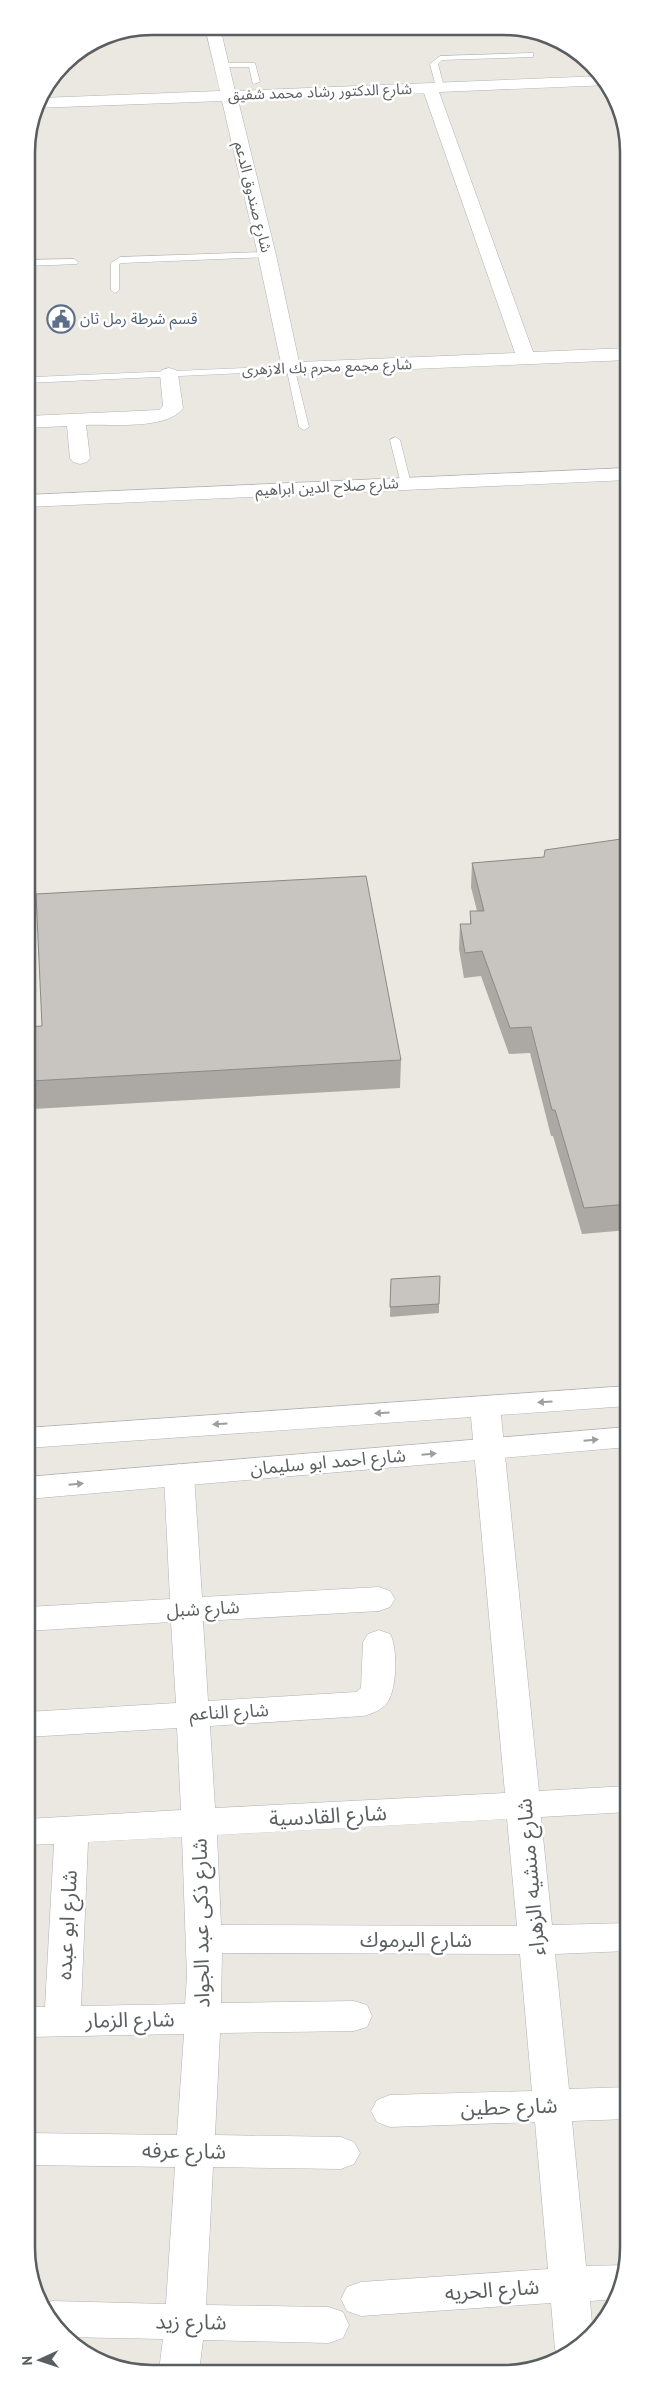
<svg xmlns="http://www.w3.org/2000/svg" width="655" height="2400" font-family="'PT Sans','Noto Sans Arabic',sans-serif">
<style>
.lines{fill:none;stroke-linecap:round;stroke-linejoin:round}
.service-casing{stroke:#afb3b5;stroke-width:1}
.minor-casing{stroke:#afb3b5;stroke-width:1}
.tertiary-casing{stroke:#afb3b5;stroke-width:1}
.secondary-casing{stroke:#aeb2b5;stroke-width:1}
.service{fill:#fff;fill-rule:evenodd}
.minor{fill:#fff;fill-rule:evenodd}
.tertiary{fill:#fff;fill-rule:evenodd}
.secondary{fill:#fff;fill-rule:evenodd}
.wall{fill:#aca9a5}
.shaded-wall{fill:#8c8986}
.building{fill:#c8c4c0;stroke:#8c8986}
.oneway{fill:#9c9ea0}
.labels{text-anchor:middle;stroke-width:5;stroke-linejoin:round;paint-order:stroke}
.far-street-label{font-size:15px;fill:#5a5e60;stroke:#fff}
.far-service-label{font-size:15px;fill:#4e5e75;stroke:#fff;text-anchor:start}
.street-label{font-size:18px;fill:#5a5e60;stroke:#fff}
.near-street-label{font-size:21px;fill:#5a5e60;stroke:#fff}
.rim{fill:none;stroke:#5a5e60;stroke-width:2.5}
</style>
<rect width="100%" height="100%" fill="#ebe7e1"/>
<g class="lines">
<!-- service casing -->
<g class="service-casing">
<path id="service" d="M530,53h3v4l-91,3 -4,4 6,23 -4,2 -4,-2 -6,-23 10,-8z
M220,63h35l5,19 -7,2 -4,-17h-32v-4z
M267,252l3,1v4l-148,6 -3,1v26l-4,3 -4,-3v-27l9,-6z
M74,259l4,3 -1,2 -50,2v-6z
M27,345l5,3 2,29 260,-11 15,61 -5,3 -5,-3 -12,-56 -260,12z
M395,437l5,3 11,44 -1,2 -4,1 -5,-3 -11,-44z"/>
</g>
<!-- minor casing -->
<g class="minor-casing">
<path id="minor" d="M205,27h15l15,64 367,-15 6,9 -169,7 94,260 95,-4v12l-337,14 -7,-2 -2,-4 -24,-113 -36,-154 -187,7 5,-10 180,-7zM424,93l91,260 -216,9 -23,-107 -38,-155z
M169,368l7,2 2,4 5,34c-15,22 -72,16 -97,17l4,33 -3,4 -7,2 -7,-2 -3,-4 -3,-32 -40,2v-12l132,-6 4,-4 -3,-32 2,-4z
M485,1396l10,3 5,7 39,385 89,-5v26l-87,5 11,108 76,-2v28l-73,3 14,135 59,-2v32l-56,2 14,145 40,-1 -7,31 -1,3 -28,2 3,33 -27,23 -6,2 -5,-10 -4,-46 -190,13 -14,-5 -6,-12 6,-12 14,-5 187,-13 -13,-147 -145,5 -13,-5 -6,-11 6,-11 13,-5 142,-4 -12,-137 -298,-1 -1,50 133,-2 13,4 5,11 -5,11 -13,4 -134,2 -5,102 126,2 13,5 6,11 -6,11 -13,5 -128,-2 -7,138 123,2 14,5 6,13 -6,13 -14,5 -126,-3 -4,32 -40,-1 4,-32 -98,-2 -7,-6 -13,-27 7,-3 114,3 9,-137 -148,-2v-32l150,2 7,-101 -157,3v-30h18l9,-163 -27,1v-26l154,-9 -4,-82 -150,9v-25l149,-9 -5,-81 -144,9v-24l143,-8 -6,-124 4,-7 11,-4 11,4 4,7 8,122 177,-10 11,4 5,8 -5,8 -11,4 -176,10 5,80 148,-9 5,-4 2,-46 5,-8 11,-4 11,4c8,13 7,56 -3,69 -6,7 -15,11 -24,13l-153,10 5,82 290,-15 -35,-387 5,-7zM507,1819l10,107 -296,-1 -4,-90zM182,1837l5,140 -2,27 -104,2 7,-164z"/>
</g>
<!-- tertiary casing -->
<g class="tertiary-casing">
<path id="tertiary" d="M628,468v12l-601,27v-12z"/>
</g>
<!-- secondary casing -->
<g class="secondary-casing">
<path id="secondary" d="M628,1386v20l-601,42v-20z
M628,1427v20l-601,52v-22z"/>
</g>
<!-- service -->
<use href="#service" class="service"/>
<!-- minor -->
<use href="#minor" class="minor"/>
<!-- tertiary -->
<use href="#tertiary" class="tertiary"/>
<!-- secondary -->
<use href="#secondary" class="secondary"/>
</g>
<!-- wall -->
<path class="wall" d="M628,838v392l-46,4 -29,-98h-2l-21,-83 -21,1 -28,-78 -17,2 -5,-29 1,-25h10v-13h7l-6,-24 1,-24 72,-6z
M27,1027l374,33 -1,28 -367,21v9h-6z
M391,1279l48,25v9l-49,4z"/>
<!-- shaded-wall -->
<path class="shaded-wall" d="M31,1081l2,28v9l-2,-28z"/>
<!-- building -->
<path class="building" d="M628,838v366l-44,4 -29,-98h-3l-21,-83 -21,1 -28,-77 -17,2 -5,-29h11l-1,-13h14l-12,-48 72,-6 1,-7z
M366,876l35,184 -370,21v9h-4v-63l15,-1 -6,-132z
M440,1276l-1,28 -49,3 1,-28z"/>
<!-- one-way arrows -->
<defs><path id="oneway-solid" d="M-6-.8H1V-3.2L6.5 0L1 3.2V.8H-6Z" transform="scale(1.25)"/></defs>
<g class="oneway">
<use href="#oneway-solid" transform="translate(545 1402) rotate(176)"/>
<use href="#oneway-solid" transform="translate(382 1413) rotate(176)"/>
<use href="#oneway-solid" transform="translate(220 1424) rotate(176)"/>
<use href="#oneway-solid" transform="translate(591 1440) rotate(-5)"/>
<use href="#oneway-solid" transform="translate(429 1454) rotate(-5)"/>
<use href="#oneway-solid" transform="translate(76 1484) rotate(-5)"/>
</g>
<!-- icons -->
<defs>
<g id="civic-ring" transform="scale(1.4375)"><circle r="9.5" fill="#fff" stroke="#5c6f8a" stroke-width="1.5"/><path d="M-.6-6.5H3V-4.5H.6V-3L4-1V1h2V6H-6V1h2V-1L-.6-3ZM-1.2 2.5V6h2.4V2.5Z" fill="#5c6f8a"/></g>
</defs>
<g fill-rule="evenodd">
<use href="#civic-ring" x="61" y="319"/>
</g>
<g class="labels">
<!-- far-street labels -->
<g class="far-street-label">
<text transform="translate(320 92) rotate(-2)" y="5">شارع الدكتور رشاد محمد شفيق</text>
<text transform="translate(253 197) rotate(76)" y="5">شارع صندوق الدعم</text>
<text transform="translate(327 367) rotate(-2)" y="5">شارع مجمع محرم بك الازهرى</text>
<text transform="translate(327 487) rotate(-3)" y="5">شارع صلاح الدين ابراهيم</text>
</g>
<!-- far-service labels -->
<g class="far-service-label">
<text x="80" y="324">قسم شرطة رمل ثان</text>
</g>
<!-- street labels -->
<g class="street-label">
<text transform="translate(328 1462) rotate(-5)" y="6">شارع احمد ابو سليمان</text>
<text transform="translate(203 1609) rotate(-3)" y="6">شارع شبل</text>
<text transform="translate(229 1712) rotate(-3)" y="6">شارع الناعم</text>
</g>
<!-- near-street labels -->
<g class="near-street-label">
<text transform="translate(328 1816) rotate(-3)" y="7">شارع القادسية</text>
<text transform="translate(531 1877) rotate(-95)" y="7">شارع منشيه الزهراء</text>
<text transform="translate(201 1923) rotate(-91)" y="7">شارع ذكى عبد الجواد</text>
<text transform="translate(67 1925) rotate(-87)" y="7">شارع ابو عبده</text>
<text x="416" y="1947">شارع اليرموك</text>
<text transform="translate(130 2020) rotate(-1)" y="7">شارع الزمار</text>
<text transform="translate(509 2107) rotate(-2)" y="7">شارع حطين</text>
<text transform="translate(184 2151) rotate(1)" y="7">شارع عرفه</text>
<text transform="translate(492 2290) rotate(-4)" y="7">شارع الحريه</text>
<text transform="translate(191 2322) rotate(1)" y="7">شارع زيد</text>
</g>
</g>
<!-- crop -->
<path d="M0 0H655V2400H0ZM152 35H503A117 117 0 0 1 620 152V2248A117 117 0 0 1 503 2365H152A117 117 0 0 1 35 2248V152A117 117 0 0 1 152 35Z" fill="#fff" fill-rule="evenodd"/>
<path class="rim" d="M152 35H503A117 117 0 0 1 620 152V2248A117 117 0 0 1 503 2365H152A117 117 0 0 1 35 2248V152A117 117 0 0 1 152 35Z"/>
<!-- north arrow -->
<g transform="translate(40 2360) rotate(267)" stroke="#ffffff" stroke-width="4" paint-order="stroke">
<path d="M0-4L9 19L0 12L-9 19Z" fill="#5a5e60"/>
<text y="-8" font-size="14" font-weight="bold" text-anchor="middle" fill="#5a5e60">N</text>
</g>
</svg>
